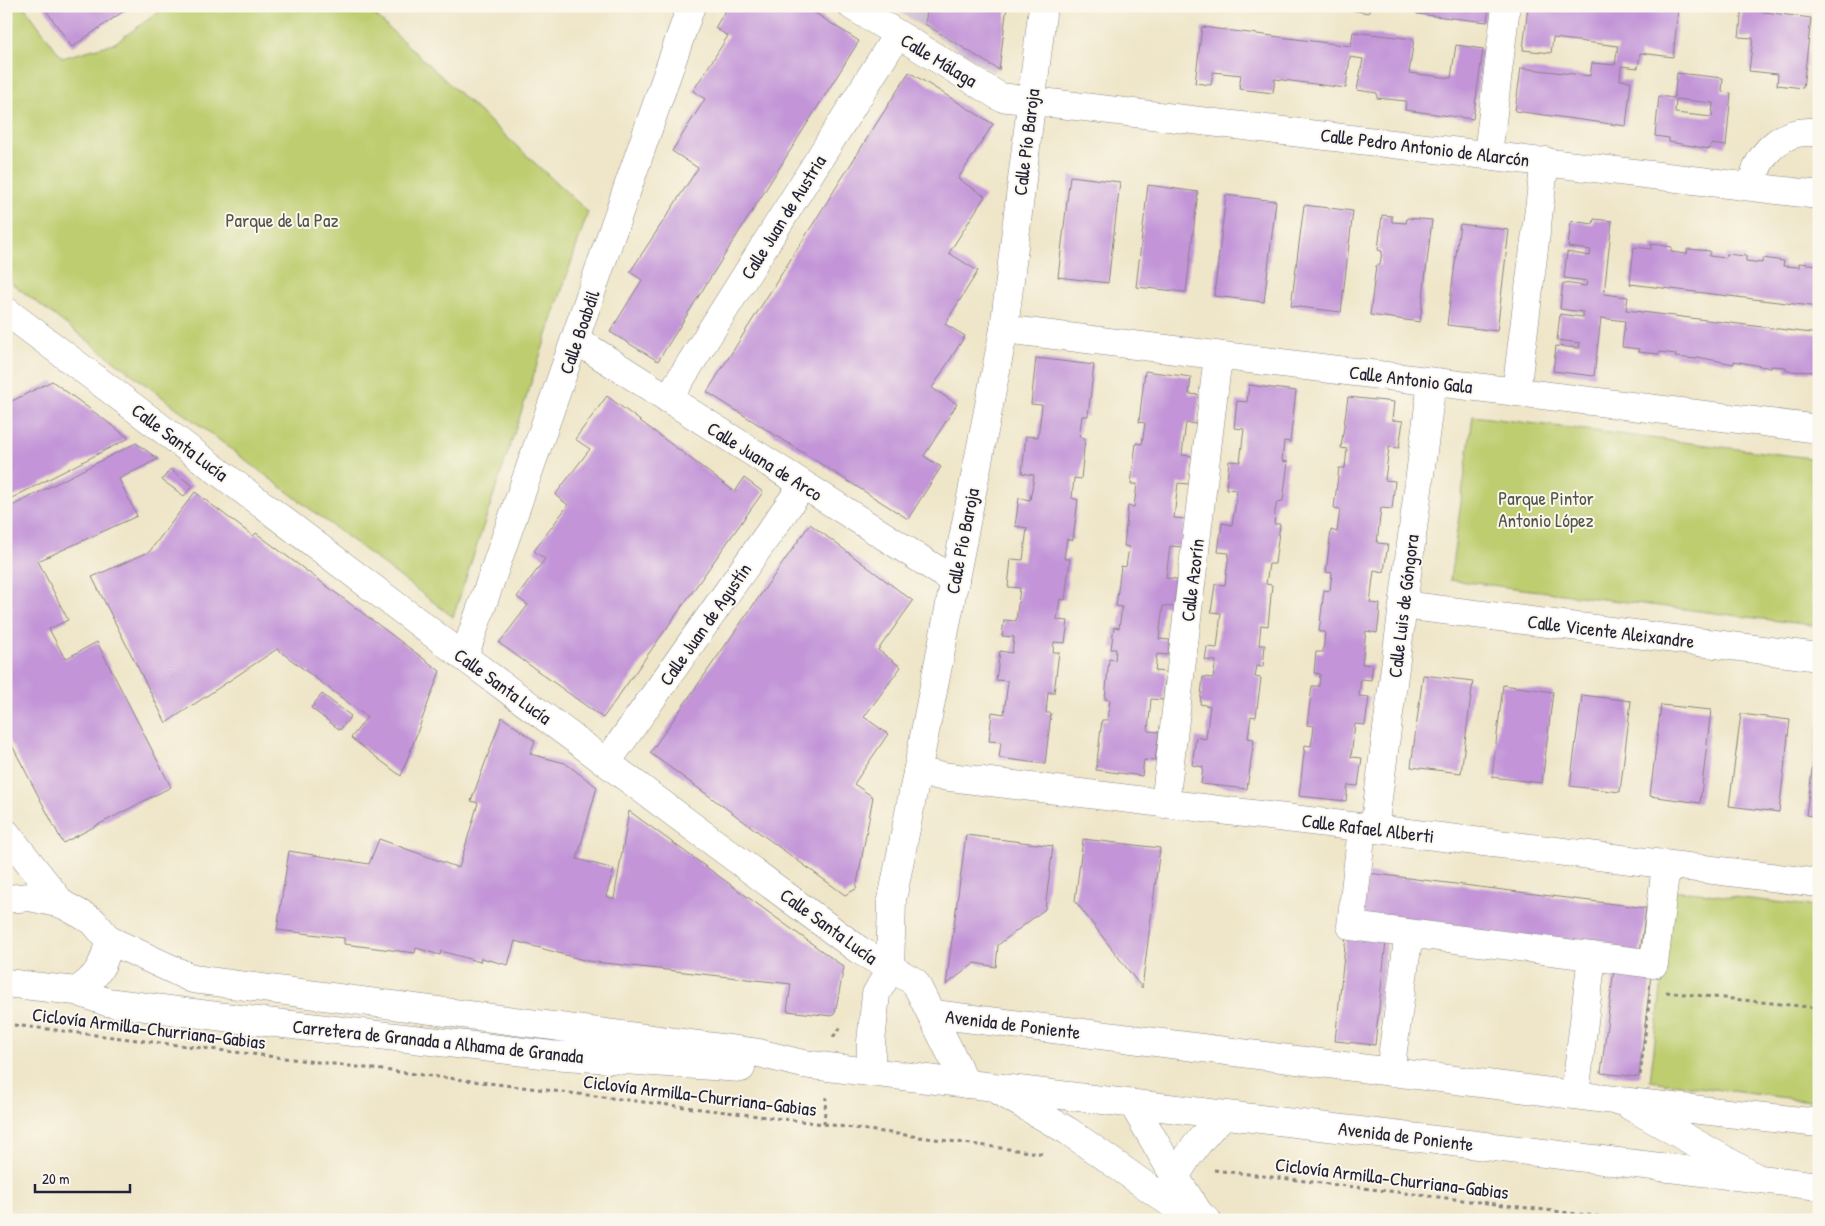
<svg xmlns="http://www.w3.org/2000/svg" width="1825" height="1226" font-family="'Patrick Hand',sans-serif">
<style>
.industrial{fill:#cebed2}
.green{fill:#becd70;stroke:#707856}
.building{fill:#c395d8;fill-rule:evenodd}
.lines{fill:none;stroke-linecap:round;stroke-linejoin:round}
.minor-casing{stroke:#888482;stroke-width:29}
.tertiary-casing{stroke:#888482;stroke-width:29}
.secondary-casing{stroke:#888482;stroke-width:29}
.path{stroke:#888482;stroke-width:3;stroke-dasharray:4 4;stroke-linecap:butt}
.minor{stroke:#fff;stroke-width:28}
.tertiary{stroke:#fff;stroke-width:28}
.secondary{stroke:#fff;stroke-width:28}
.labels{text-anchor:middle;stroke-width:4;stroke-linejoin:round;paint-order:stroke}
.street-label{font-size:19px;fill:#22223b;stroke:#fbf7ec}
.park-label{font-size:19px;fill:#51554b;stroke:#fbf7ec}
</style>
<rect width="100%" height="100%" fill="#fbf7ec"/>
<filter id="ink" filterUnits="userSpaceOnUse"><feTurbulence type="fractalNoise" baseFrequency=".02" numOctaves="2"/><feDisplacementMap in="SourceGraphic" scale="10" xChannelSelector="R" yChannelSelector="G"/><feConvolveMatrix kernelMatrix="1 2 1 2 8 2 1 2 1" color-interpolation-filters="sRGB"/></filter>
<filter id="wash" filterUnits="userSpaceOnUse"><feTurbulence type="fractalNoise" baseFrequency=".0096" numOctaves="4" result="noise"/><feDisplacementMap in="SourceGraphic" scale="20" xChannelSelector="R" yChannelSelector="G"/><feGaussianBlur stdDeviation="1.12" result="paint"/><feColorMatrix in="noise" values="0 0 0 0 0 0 0 0 0 0 0 0 0 0 0 0 0 1.4 0 .05"/><feComposite in="paint" operator="in"/></filter>
<g filter="url(#wash)">
<rect width="100%" height="100%" fill="#efe6c9"/>
<!-- industrial -->
<path class="industrial" d="M890,6h113l-9,66z"/>
<!-- green -->
<path class="green" d="M6,6h18l38,52 53,-15 52,-37h198l223,206 -135,405 -447,-338z
M1473,416l346,43v167l-369,-46z
M1673,890l146,17v195l-169,-21z"/>
<g id="blocks">
<!-- building -->
<path class="building" d="M43,6h88l-59,41z
M728,6h76l55,35 -201,320 -48,-29 32,-52 -12,-8 68,-104 -26,-17 33,-52 -12,-8 35,-55 -13,-8z
M928,6h79l-8,64 -74,-46z
M1327,6h43l-1,7z
M1418,6h71l-2,16 -70,-8z
M1528,6h119l31,4 -5,47 -33,-4 -2,15 -17,-2 -1,14 11,1 -5,45 -111,-15 6,-43 69,8 2,-13 23,2 3,-19 -65,-8 -2,15 -28,-3z
M1742,9l69,9 -8,70 -26,-3 1,-11 -29,-3 4,-33 -14,-1z
M1202,27l149,19 2,-14 61,7 -5,34 42,5 5,-33 27,4 -10,70 -68,-9 1,-9 -29,-3v-5l-20,-3 6,-31 -13,-2 -4,31 -71,-9 -2,14 -34,-4 2,-14 -28,-3 -2,13 -16,-2z
M909,72l84,52 -35,55 27,17 -36,57 29,18 -33,53 20,12 -33,52 25,16 -33,52 17,11 -33,52 -201,-127z
M1677,73l46,5 -1,14 9,1 -5,53 -15,-2 -1,5 -41,-7v-4l-14,-2 4,-40 15,2zM1676,99l37,4 -1,14 -37,-4z
M1070,176l50,6 -12,101 -50,-6z
M1148,185l50,7 -12,100 -50,-5z
M1226,195l50,6 -12,101 -50,-6z
M1304,205l49,6 -12,101 -50,-6z
M1382,215l10,1v6l14,1 1,-5 25,2 -12,102 -50,-7 6,-50h4l2,-14 -4,-1z
M1594,219l18,2 -8,73 24,3 -2,13 193,24v38l-33,-1v-4l-15,-1v2l-37,-7v3l-37,-7v2l-22,-2 1,-3 -17,-2v2l-21,-2 1,-3 -17,-2 3,-26 -24,-3 -7,58 -41,-5 3,-25 23,2 1,-5 -23,-3 3,-26 23,3v-5l-23,-3 3,-26 23,3 1,-5 -23,-3 3,-26 23,4 1,-6 -23,-3 3,-26 22,3z
M1460,224l49,6 -12,101 -50,-6z
M1651,244l21,3 -1,5 16,2 1,-5 22,2 -1,5 16,2 1,-4 20,2v5l16,2 1,-5 21,3 -1,5 16,1v-4l20,2v42l-189,-23 4,-37 17,2z
M1036,358l58,7 -6,51h-6l-3,21 6,1 -4,41 -7,-1 -2,20 6,2 -5,40 -6,-1 -3,20h6l-5,41 -5,-1 -3,21 11,1 -3,22 -11,-1 -1,10h6l-5,41 -6,-1 -2,21h5l-6,51 -46,-6 2,-16 -12,-1 3,-29 12,2 4,-33 -12,-1 4,-29 12,2 2,-16 -12,-1 2,-16 12,1 4,-33 -12,-1 3,-28 12,1 4,-32 -12,-2 4,-28 11,2 3,-17 1,-8 -12,-2 4,-37 12,1 4,-32 -11,-1z
M1145,371l46,6 -2,17 11,1 -4,29 -10,-1 -2,15 -2,17 10,1 -3,28 -11,-1 -4,35 11,1 -3,28 -12,-1 -4,32 11,1 -3,28 -11,-1 -4,33 11,1 -2,15 -11,-1 -2,17 11,1 -3,28 -12,-1 -3,32 11,1 -4,29 -11,-1 -2,16 -46,-6 6,-50h5l3,-20 -5,-1 4,-40 6,1 1,-11h-5l3,-22 5,1 3,-21 -6,-1 5,-40 5,1 3,-20 -5,-1 4,-40 6,1 3,-23h-6l5,-41 6,1 3,-21 -6,-1z
M52,381l77,57 -123,63v-97z
M1249,385l47,6 -6,51 -6,-1 -2,20 6,1 -5,39 -6,1 -2,10 -1,12h6l-5,40h-6l-3,20 6,1 -4,41 -7,-1 -2,20h6l-2,22 -6,-1 -2,11 6,1 -5,39 -5,-1 -3,22 6,1 -7,50 -46,-5 2,-17 -11,-2 4,-28 10,2 4,-33 -10,-2 3,-27 10,1 3,-17 -11,-1 2,-13 10,1 4,-35 -10,-1 4,-28 10,1 4,-32 -11,-1 4,-29 10,2 3,-18 2,-17 -11,-1 3,-28 11,1 4,-33 -10,-1 3,-27 10,1z
M607,396l128,96 9,-14 19,14 -160,226 -104,-75 29,-38 -11,-8 28,-38 -11,-8 34,-46 -13,-10 35,-46 -15,-10z
M1348,397l46,5 -2,18 11,1 -4,27 -10,-1 -4,33 10,1 -3,28 -11,-1 -4,35 11,1 -2,13 -2,15 -10,-2 -4,33 10,1 -1,15 -2,14 -11,-2 -4,33 11,1 -2,15 -10,-1 -2,17 10,1 -4,28 -10,-1 -4,33 11,1 -4,28 -10,-1 -2,16 -47,-5 6,-51 6,1 2,-11 1,-9 -7,-1 5,-39h7l1,-12 -6,-1 2,-21h7l2,-20h-6l5,-42 6,1 1,-10 1,-8 -6,-1 5,-42 6,2 3,-23 -6,-1 5,-40h6l2,-19 -6,-1z
M136,443l22,16 -39,20 18,37 -99,45 30,59 -19,9 16,30 32,-17 74,145 -108,56 -57,-109v-225z
M170,469l23,17 -9,10 -22,-16z
M195,492l58,44 3,-3 184,138 -39,105 -50,-38 16,-21 -90,-68 -111,74 -74,-146 57,-25z
M810,524l103,77 -35,49 23,17 -37,50 24,17 -34,50 19,13 -17,92 -11,6 -195,-142z
M1423,675l50,6 -12,92 -50,-6z
M1503,685l50,7 -11,91 -50,-6z
M322,694l29,22 -11,14 -29,-22z
M1582,695l49,6 -11,91 -50,-6z
M1661,705l50,5 -11,93 -50,-7z
M1741,714l49,6 -11,92 -50,-6z
M502,717l33,24 -5,13 35,9 32,24 -20,72 37,10 -8,27 8,3 15,-88 215,156 -9,46 -3,3 -45,-5 4,-27 -204,-23 -72,-20 -7,24 -27,-7 -1,4 -39,-11 -1,4 -24,-7 -1,5 -71,-9v-6l-67,-8 12,-79 80,13 10,-25 80,29 19,-65 -7,-2z
M1818,726h1v91l-13,-2z
M966,835l87,11 -8,63 -47,36 -2,22 -21,-4 -29,22z
M1083,839l77,9 -18,140 -67,-87z
M1368,873l278,35 -6,45 -278,-34z
M1346,937l40,4 -11,104 -40,-4z
M1614,969l37,5 -12,103 -38,-4z"/>
</g>
</g>
<g filter="url(#ink)">
<use href="#blocks" fill-opacity="0" stroke="#888482" stroke-width="1"/>
<g class="lines">
<!-- minor casing -->
<g class="minor-casing">
<path id="minor" d="M1488,154l18,-148
M1752,186c5,-33 31,-59 67,-53
M1004,329l815,100
M576,340l379,241
M1516,392l29,-231
M668,399l229,-364
M1403,605l416,52
M464,657l227,-651
M607,762l196,-277
M917,773l902,110
M1165,804l53,-448
M1362,828l-11,98 303,38 12,-99
M1374,829l58,-447
M934,1014l703,89 182,20
M1390,1072l19,-139
M1575,1095l17,-139
M1630,1106l127,72"/>
</g>
<!-- tertiary casing -->
<g class="tertiary-casing">
<path id="tertiary" d="M852,6l148,91 819,98
M6,311l458,346 395,293 56,32 51,102
M6,833l56,71
M871,1072v-30l5,-48 14,-25 2,-69 112,-571 39,-323"/>
</g>
<!-- secondary casing -->
<g class="secondary-casing">
<path id="secondary" d="M6,899l24,-2 32,7 31,17 16,19 84,39 566,74 44,11 1016,122
M6,983l70,8 31,11 133,17 311,36 190,13
M76,991c21,-13 29,-27 33,-51
M1001,1092l67,39 108,76 24,8 7,5
M1133,1104l42,73 25,38
M1175,1177c14,-24 29,-44 49,-62"/>
</g>
<!-- path -->
<path class="path" d="M1666,992l153,16
M6,1024l818,100 221,30
M833,1037l9,-11
M1640,1075l10,-81
M824,1124l2,-27
M1214,1170l414,50"/>
<!-- minor -->
<use href="#minor" class="minor"/>
<!-- tertiary -->
<use href="#tertiary" class="tertiary"/>
<!-- secondary -->
<use href="#secondary" class="secondary"/>
</g>
</g>
<g class="labels">
<!-- street labels -->
<g class="street-label">
<text transform="translate(939 60) rotate(31)" y="7">Calle Málaga</text>
<text transform="translate(1026 142) rotate(-83)" y="7">Calle Pío Baroja</text>
<text transform="translate(1425 147) rotate(7)" y="7">Calle Pedro Antonio de Alarcón</text>
<text transform="translate(783 217) rotate(-58)" y="7">Calle Juan de Austria</text>
<text transform="translate(579 332) rotate(-71)" y="7">Calle Boabdil</text>
<text transform="translate(1411 379) rotate(7)" y="7">Calle Antonio Gala</text>
<text transform="translate(180 442) rotate(37)" y="7">Calle Santa Lucía</text>
<text transform="translate(765 461) rotate(32)" y="7">Calle Juana de Arco</text>
<text transform="translate(962 541) rotate(-79)" y="7">Calle Pío Baroja</text>
<text transform="translate(1192 580) rotate(-83)" y="7">Calle Azorín</text>
<text transform="translate(1403 606) rotate(-83)" y="7">Calle Luis de Góngora</text>
<text transform="translate(705 624) rotate(-55)" y="7">Calle Juan de Agustín</text>
<text transform="translate(1611 631) rotate(7)" y="7">Calle Vicente Aleixandre</text>
<text transform="translate(503 686) rotate(36)" y="7">Calle Santa Lucía</text>
<text transform="translate(1368 828) rotate(7)" y="7">Calle Rafael Alberti</text>
<text transform="translate(829 926) rotate(36)" y="7">Calle Santa Lucía</text>
<text transform="translate(1013 1024) rotate(7)" y="7">Avenida de Poniente</text>
<text transform="translate(149 1028) rotate(7)" y="7">Ciclovía Armilla-Churriana-Gabias</text>
<text transform="translate(438 1041) rotate(6)" y="7">Carretera de Granada a Alhama de Granada</text>
<text transform="translate(700 1095) rotate(7)" y="7">Ciclovía Armilla-Churriana-Gabias</text>
<text transform="translate(1406 1136) rotate(7)" y="7">Avenida de Poniente</text>
<text transform="translate(1392 1178) rotate(7)" y="7">Ciclovía Armilla-Churriana-Gabias</text>
</g>
<!-- park labels -->
<g class="park-label">
<text x="282" y="227">Parque de la Paz</text>
<text x="1546" y="505">Parque Pintor<tspan x="1546" dy="22">Antonio López</tspan></text>
</g>
</g>
<!-- margin -->
<rect width="1825" height="1226" fill="none" stroke="#fbf7ec" stroke-width="25"/>
<!-- scale -->
<path d="M35 1184v8h95v-8" fill="none" stroke="#22223b" stroke-width="2.5"/>
<text x="42" y="1184" font-size="15" fill="#22223b" stroke="#fbf7ec" stroke-width="4" paint-order="stroke">20 m</text>
</svg>
